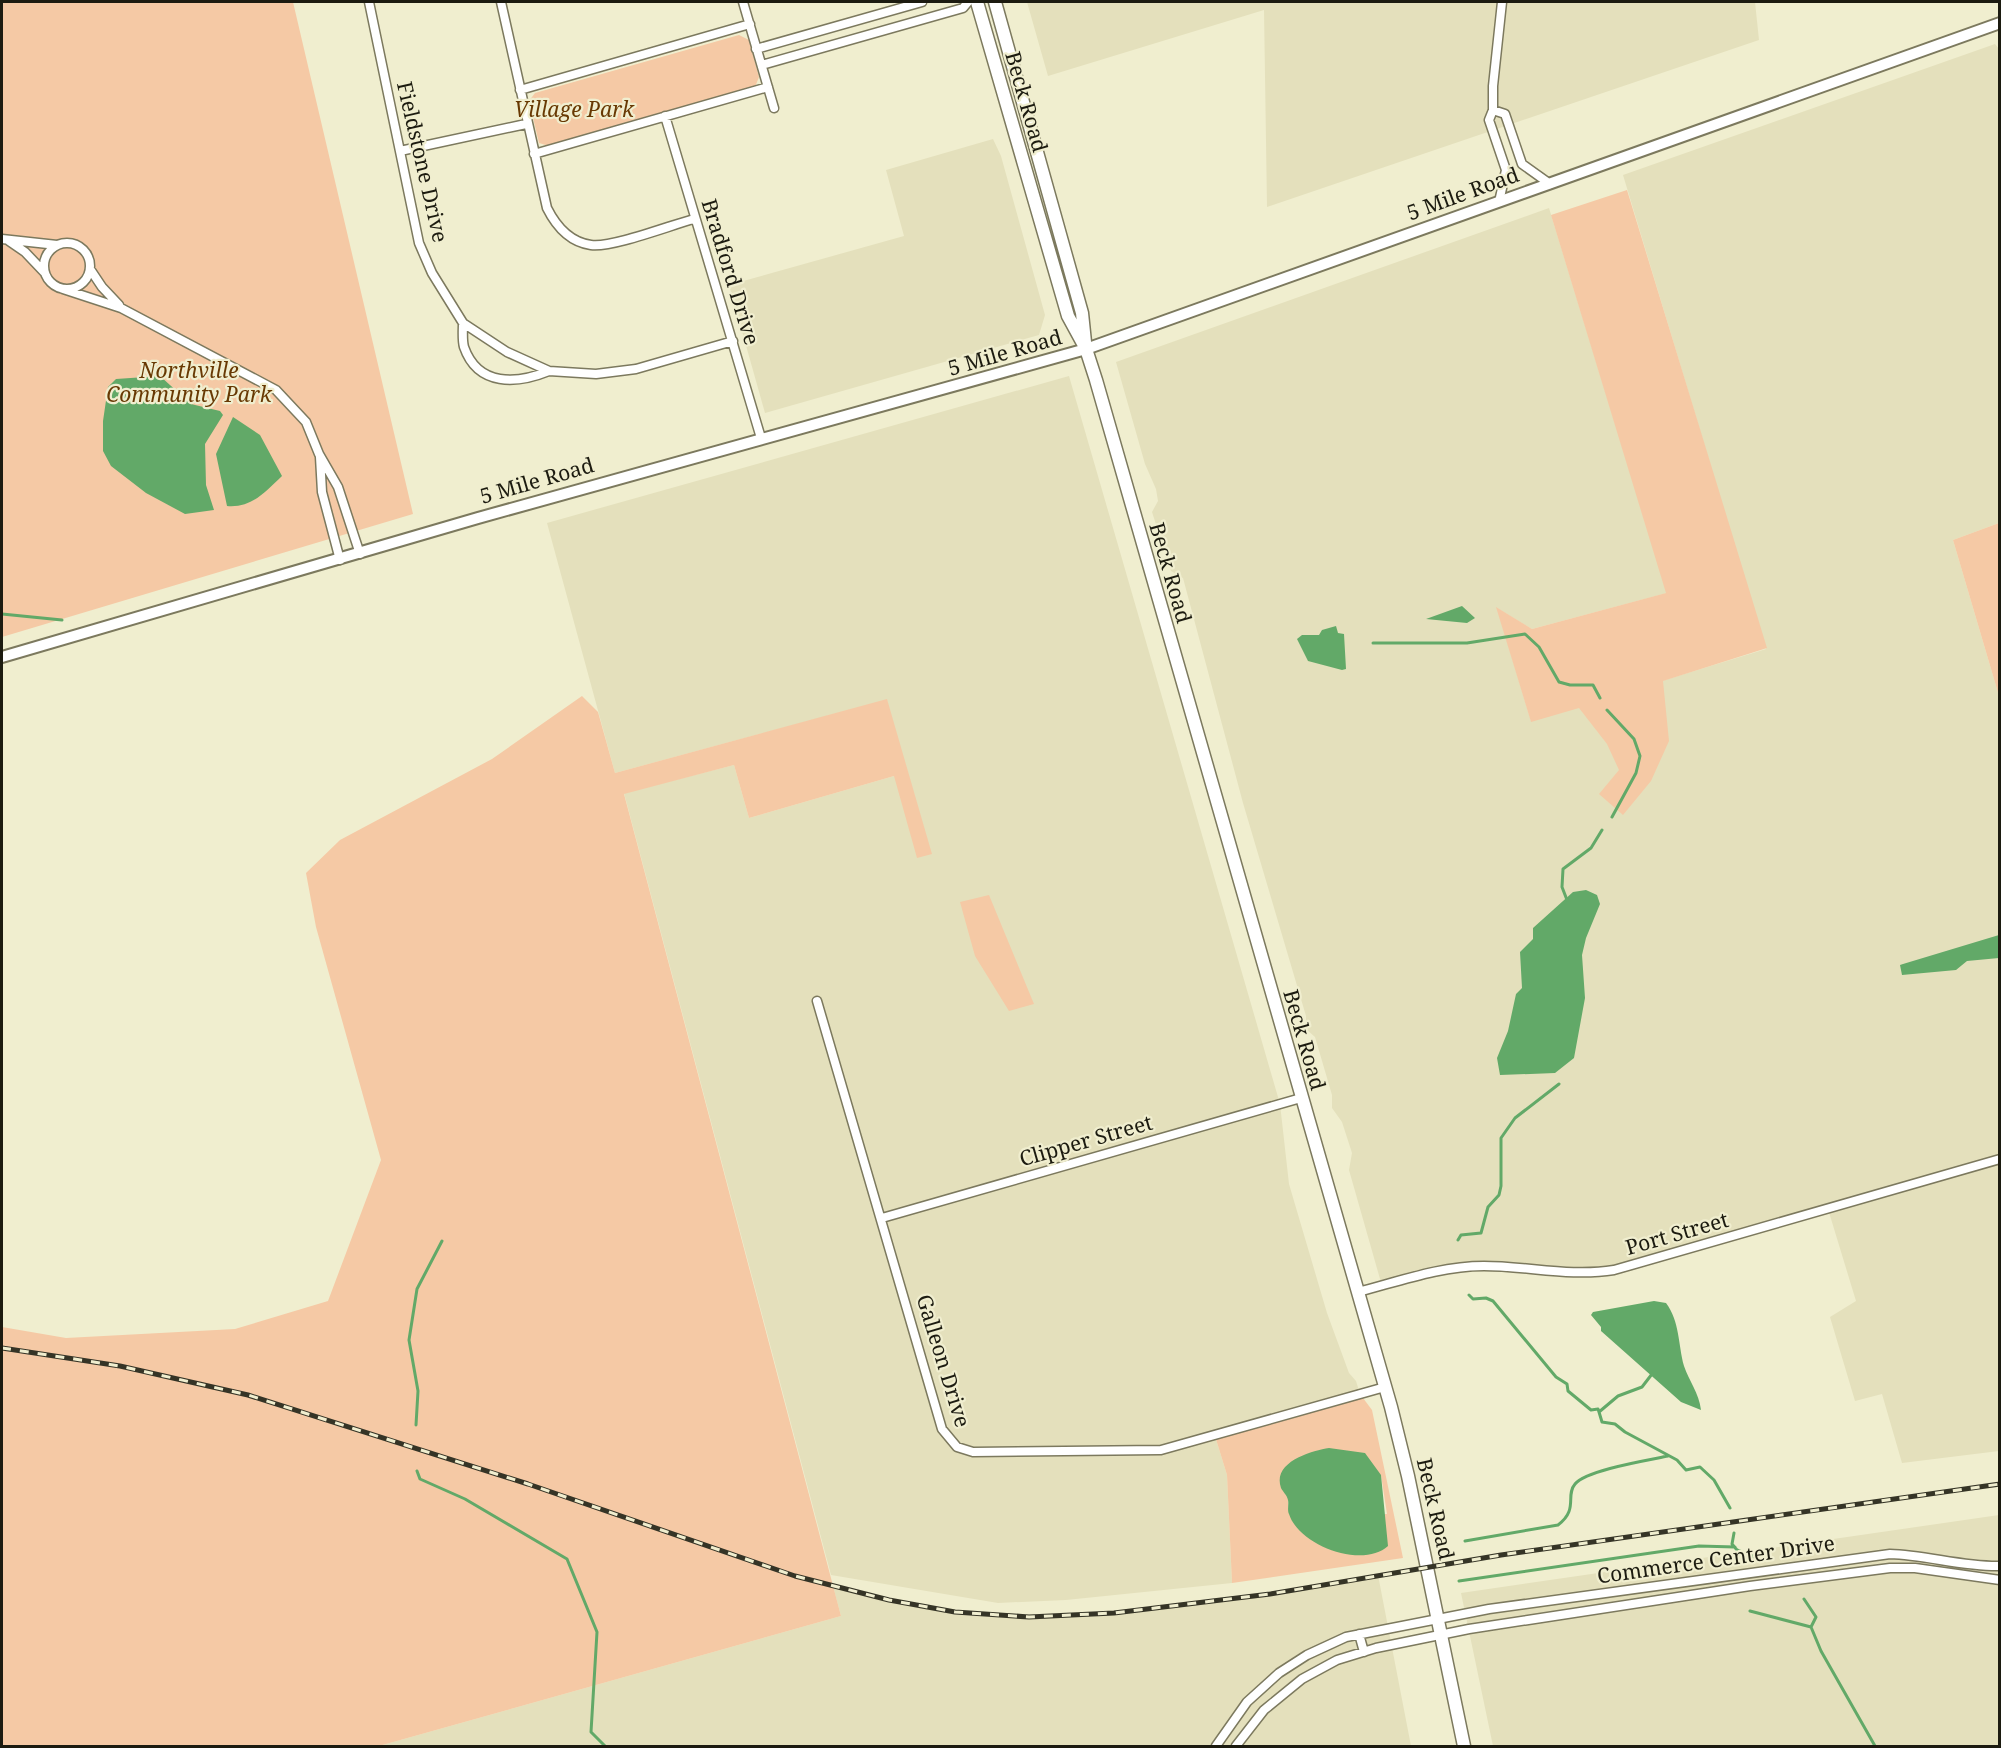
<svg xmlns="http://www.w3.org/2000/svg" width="2001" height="1748" font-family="'Noto Serif',serif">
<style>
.built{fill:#e4e0bc}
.green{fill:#f5c9a5;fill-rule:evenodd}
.water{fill:#62a968}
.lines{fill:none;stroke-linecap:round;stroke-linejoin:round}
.stream{stroke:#62a968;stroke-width:3}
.minor-casing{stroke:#7c795e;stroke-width:11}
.tertiary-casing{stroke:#7c795e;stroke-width:14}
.secondary-casing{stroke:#7c795e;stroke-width:15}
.minor{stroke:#fff;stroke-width:8}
.tertiary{stroke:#fff;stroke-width:10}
.secondary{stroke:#fff;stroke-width:12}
.rail-casing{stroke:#353426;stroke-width:5}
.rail{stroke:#f0eecf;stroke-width:3;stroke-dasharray:9;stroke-linecap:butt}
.labels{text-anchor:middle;stroke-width:4.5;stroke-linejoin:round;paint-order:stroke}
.street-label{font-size:21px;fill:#1c1b10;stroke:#f0eecf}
.park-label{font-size:21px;font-style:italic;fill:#683903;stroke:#f0eecf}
</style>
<rect width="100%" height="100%" fill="#f0eecf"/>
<!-- built -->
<path class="built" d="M1027,2h728l4,38 -492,167 -3,-197 -216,66z
M1995,44l4,5v474l-46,17 46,156v755l-97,12 -20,-69 -27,7 -25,-84 26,-16 -28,-92 -214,61 -131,-4 -101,20 -33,-116 3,-17 -10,-31 -10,-14v-13l-17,-58 -9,-8v-13l-63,-213 -60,-225 -12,-7 -19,-59 6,-11 -2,-12 -11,-25 -29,-102 433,-154 118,385 -135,36 -35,-21 34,113 235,-72 -143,-474z
M993,139l8,17 44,159 -6,20 -274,78 -36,-128 175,-49 -18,-66z
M1069,376l211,728 9,80 38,129 22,60 7,8 4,13 -145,42 12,39 5,108 -166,17 -68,3 -167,-28 -207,-782 110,-28 15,53 145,-42 -23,-72 -256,69 -68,-250z
M1999,1515v231h-506l-32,-153z
M1378,1575l33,171h-1032l462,-130 -8,-30 56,14 66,12 74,5 85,-4 156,-19z"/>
<!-- green -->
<path class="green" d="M2,2h291l120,512 -411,123z
M739,35l10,5 10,37 -4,10 -206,59 -10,-3 -10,-42 6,-8z
M1627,190l140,458 -104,33 6,60 -18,40 -28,34 -24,-21 20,-24 -12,-26 -28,-36 -48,14 -35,-115 36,22 134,-36 -115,-378z
M1999,523h1l-1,173 -46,-156z
M582,696l16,16 17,61 272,-74 45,155 -15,4 -23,-82 -145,42 -15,-53 -110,29 217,822 -462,130h-377v-419l64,11 169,-9 93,-28 53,-141 -65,-233 -10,-54 34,-33 152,-81z
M989,895l45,109 -25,7 -34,-55 -15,-54z
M1360,1394l12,16 31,148 -171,25 -5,-108 -12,-39zM1381,1475l6,39h-98l-1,-16z"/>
<!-- water -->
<path class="water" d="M160,376l31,28 29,7 3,4 -18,29 1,41 8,25 -29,4 -39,-21 -35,-27 -8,-15v-30l5,-34 8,-8z
M233,417l27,18 22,41c-17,16 -30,32 -55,30l-11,-52z
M1462,606l13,12 -8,5 -41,-4z
M1336,626l2,7 6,1 2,35 -4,1 -34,-9 -11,-22 5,-4h17l3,-5z
M1586,890l11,5 3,9 -14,34 -4,17 3,43 -11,60 -19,15 -55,2 -3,-17 11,-27 8,-37 6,-6 -2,-36 13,-13v-11l40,-36z
M1999,935v23l-32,3 -11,9 -54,5 -2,-10 3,-1z
M1654,1301l12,2c14,19 12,41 18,63 5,15 15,27 17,44l-20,-8 -80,-71v-4l-10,-12 2,-3z
M1329,1448l36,5 16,22 7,71c-25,23 -89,0 -99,-32 -2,-4 0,-10 -1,-14 -1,-5 -5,-8 -7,-12 -9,-26 30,-37 48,-40z"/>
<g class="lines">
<!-- stream -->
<path class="stream" d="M2,614l60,6
M1373,643h94l58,-9 14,13 20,35 11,3h23l7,13
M1607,710l27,29 6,17 -4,17 -24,44
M1567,900l-5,-13 1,-18 28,-21 11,-18
M1458,1240l3,-5 20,-2 7,-26 11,-12 2,-9v-48l14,-20 44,-34
M1469,1295l4,4 13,-1 7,3 63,76 11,7 1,7 23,19 7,-1 1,3
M1599,1412l3,10 13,2 10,8 52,28 9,10 14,-3 14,13 16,28
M1599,1412l19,-16 24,-9 10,-13
M416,1425l2,-34 -9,-51 8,-51 25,-48
M417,1471l3,8 45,20 102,60 30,73 -6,100 14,14
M1734,1533l-2,11 5,6 20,8
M1465,1541l93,-16c21,-16 7,-29 17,-41 11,-14 74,-24 93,-28
M1459,1581l240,-35 36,1
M1804,1599l12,18 -5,10
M1750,1611l61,16
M1811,1627l10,24 54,95"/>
<!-- minor casing -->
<g class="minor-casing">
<path id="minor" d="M369,2l50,241 13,30 31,50 44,29 42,19 47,3 40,-5 97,-28
M501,2l46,206c9,18 22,34 44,37 21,3 80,-20 103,-26
M743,2l31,106
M756,49l166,-47
M762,65l201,-57 5,-6
M520,90l230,-66
M1493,110v-24l9,-84
M665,116l96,322
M400,151l126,-27
M534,154l234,-67
M1499,202l7,-32 -17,-50 4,-10 12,4 17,50 28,20
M2,239l55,6
M9,241l16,11 19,20
M44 266a23 23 0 1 1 46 0a23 23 0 1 1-46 0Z
M90,269l12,18 17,18
M63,289l58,19 155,82 30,32 13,32 19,33 22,67
M463,323c0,7 -1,17 1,24 14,40 53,37 85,24
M320,457l2,35 18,68
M817,1001l125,428 15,18 16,5 188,-2 224,-63
M882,1218l419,-120
M1358,1292c42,-11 83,-26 126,-26 44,0 86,11 130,4l386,-111
M1359,1634l5,18
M1216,1746l31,-44 32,-29 28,-18 39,-18 143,-28 401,-55c36,1 74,13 110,12
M1236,1746l28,-36 38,-31 35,-19 39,-12 93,-19 281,-43 140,-18h25l85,12"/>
</g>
<!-- tertiary casing -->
<g class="tertiary-casing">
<path id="tertiary" d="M2,657l476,-139 608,-169 914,-326"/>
</g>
<!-- secondary casing -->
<g class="secondary-casing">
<path id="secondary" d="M977,2l91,314 18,33 10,31 295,1027 17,69 56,270
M995,2l87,311 3,29"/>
</g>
<!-- minor -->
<use href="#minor" class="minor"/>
<!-- tertiary -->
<use href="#tertiary" class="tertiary"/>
<!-- secondary -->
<use href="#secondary" class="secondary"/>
<!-- rail casing -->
<g class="rail-casing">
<path id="rail" d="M2,1348l118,18 128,29 280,89 267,92 94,24 66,12 74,5 85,-4 156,-19 231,-39 499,-71"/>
</g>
<!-- rail -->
<use href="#rail" class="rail"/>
</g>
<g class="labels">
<!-- street labels -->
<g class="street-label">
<text transform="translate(1026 102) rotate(74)" y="7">Beck Road</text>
<text transform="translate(422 162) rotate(77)" y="7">Fieldstone Drive</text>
<text transform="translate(1463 194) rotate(-20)" y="7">5 Mile Road</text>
<text transform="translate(730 272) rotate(73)" y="7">Bradford Drive</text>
<text transform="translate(1005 353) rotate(-16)" y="7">5 Mile Road</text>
<text transform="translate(537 481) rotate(-16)" y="7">5 Mile Road</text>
<text transform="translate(1170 573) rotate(74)" y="7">Beck Road</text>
<text transform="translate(1304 1040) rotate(74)" y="7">Beck Road</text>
<text transform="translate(1086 1141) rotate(-16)" y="7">Clipper Street</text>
<text transform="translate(1677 1234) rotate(-16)" y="7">Port Street</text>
<text transform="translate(943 1361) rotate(73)" y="7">Galleon Drive</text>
<text transform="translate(1435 1509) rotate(77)" y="7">Beck Road</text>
<text transform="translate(1716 1560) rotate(-8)" y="7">Commerce Center Drive</text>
</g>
<!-- park labels -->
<g class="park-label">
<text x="574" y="117">Village Park</text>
<text x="189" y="378">Northville<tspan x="189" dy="24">Community Park</tspan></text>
</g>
</g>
<!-- border -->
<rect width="2001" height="1748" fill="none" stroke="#1c1b10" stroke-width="6"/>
</svg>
